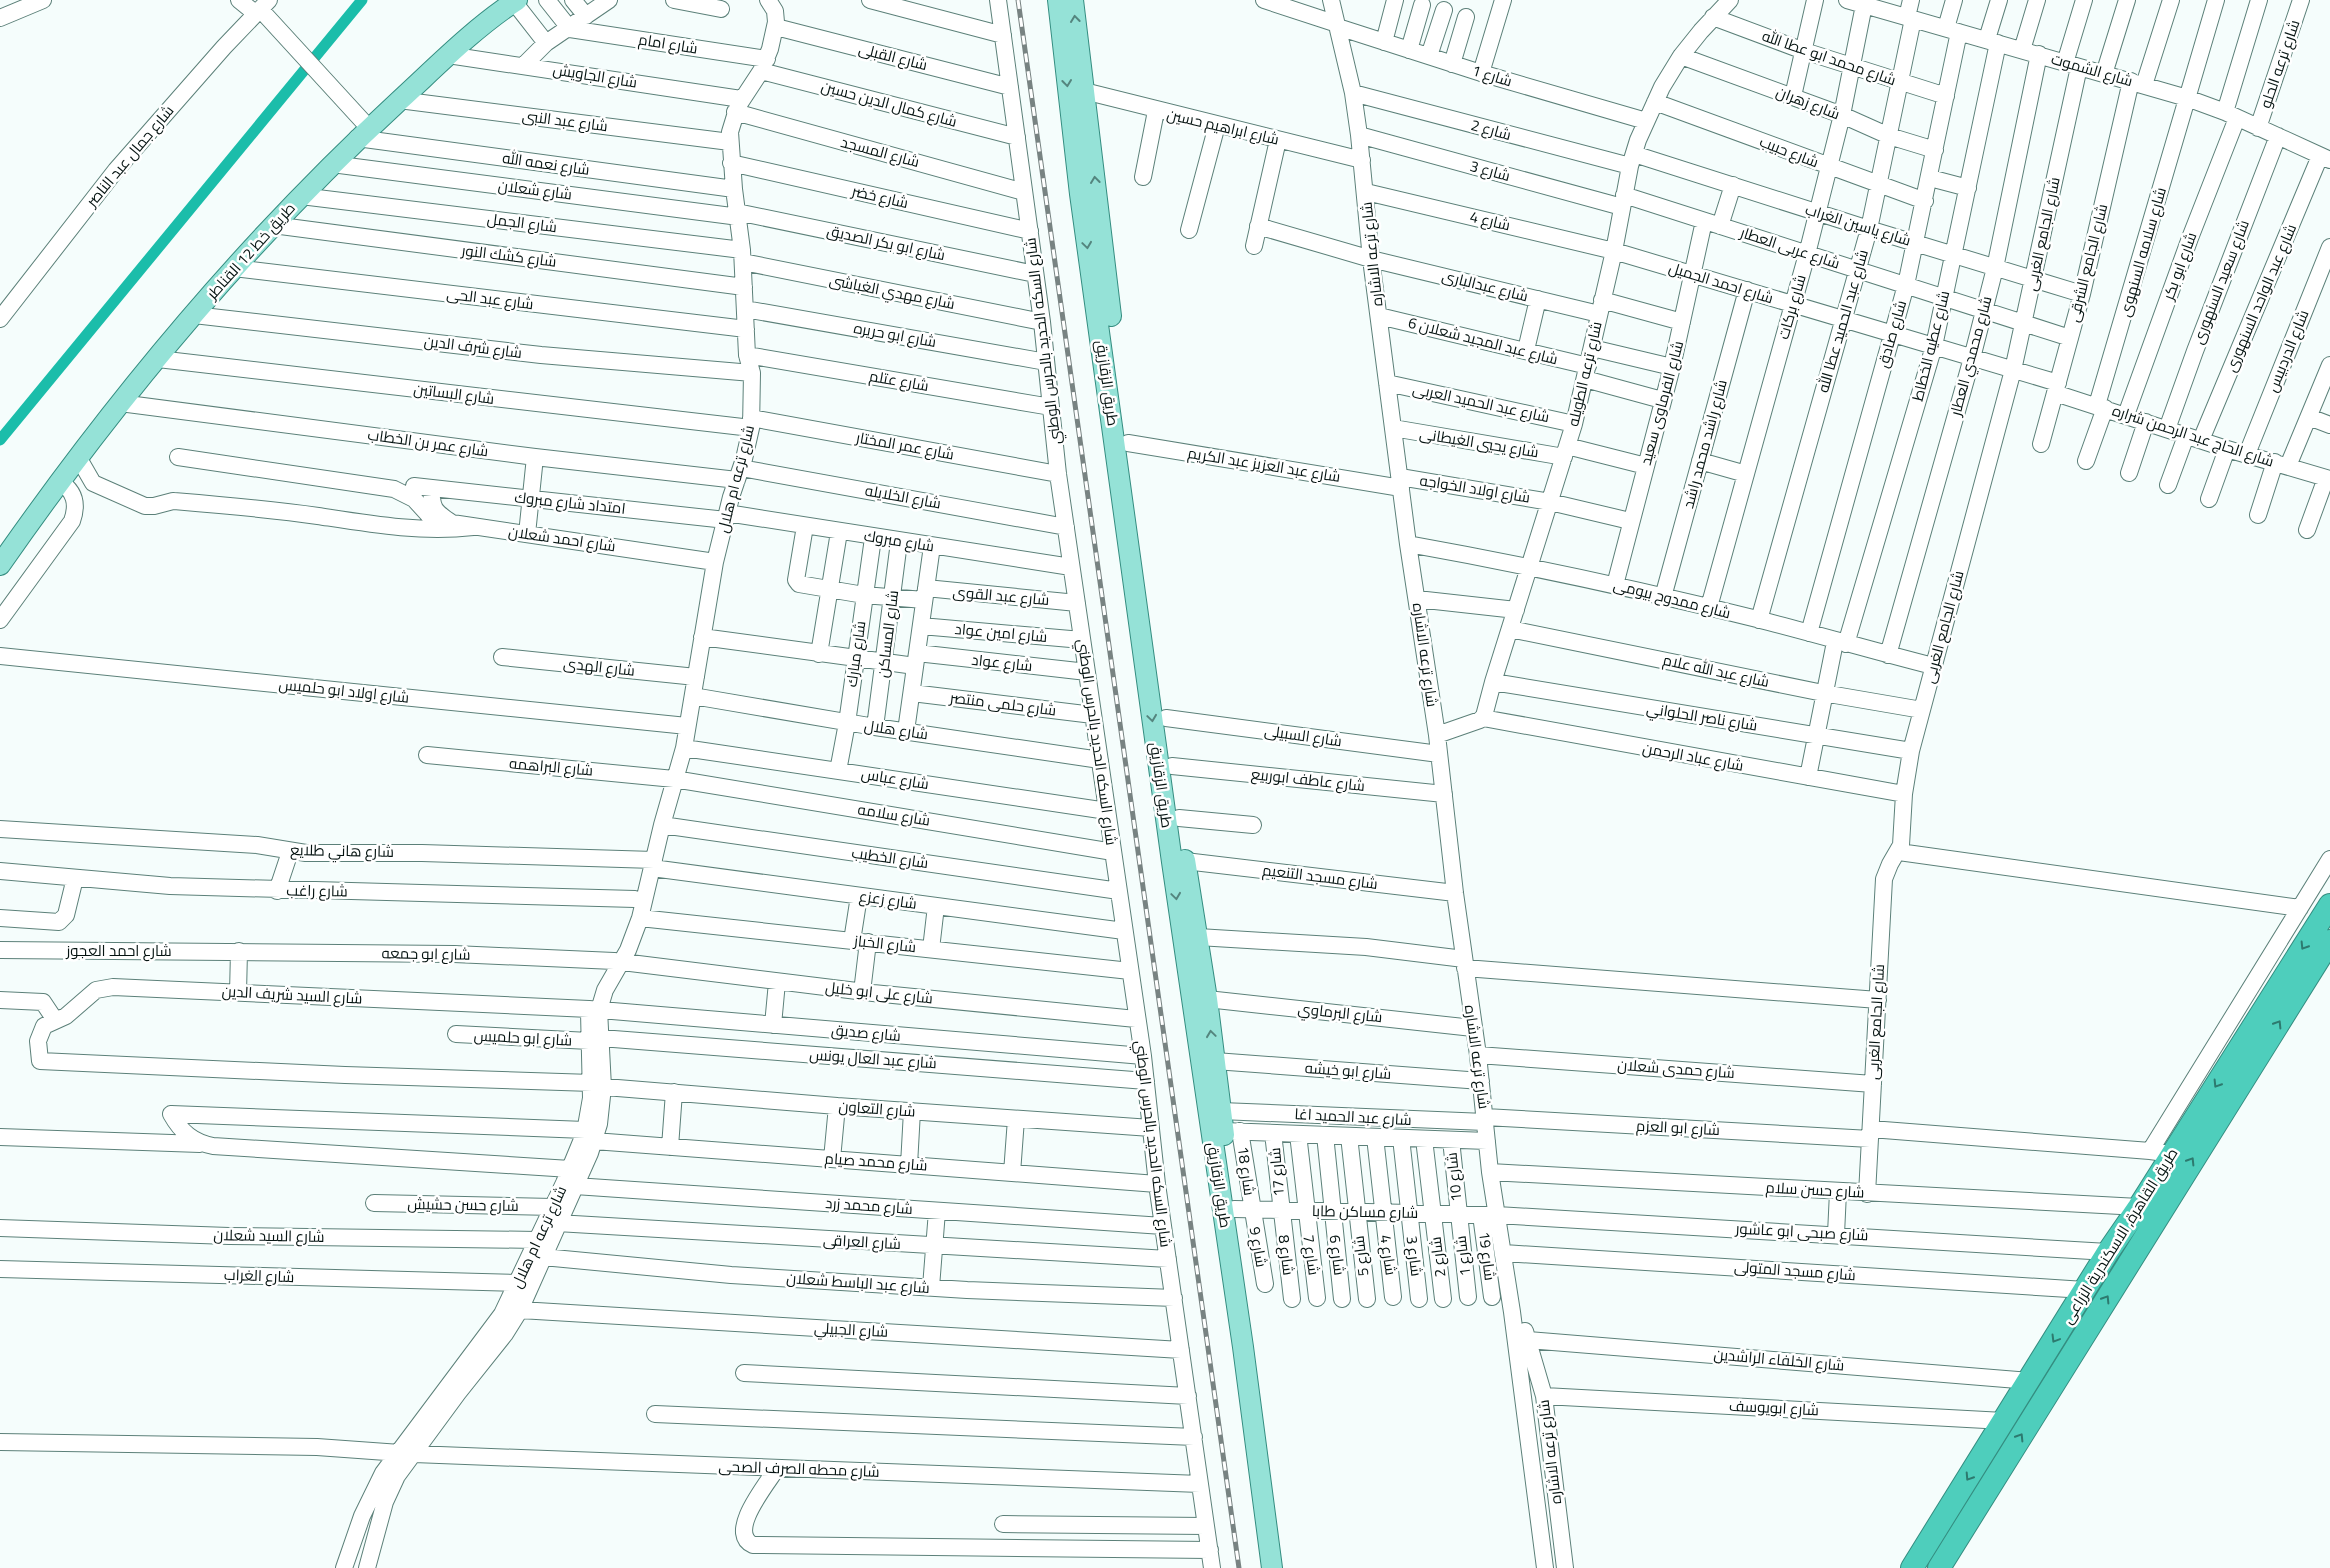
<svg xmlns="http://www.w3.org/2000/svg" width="2330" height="1568" font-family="'Titillium Web',Cairo,sans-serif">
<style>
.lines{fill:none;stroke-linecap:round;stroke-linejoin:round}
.canal{stroke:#1bbdaa;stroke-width:11}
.minor-casing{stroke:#5c8079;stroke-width:18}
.major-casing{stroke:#348d80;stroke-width:22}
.highway-casing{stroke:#348d80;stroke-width:24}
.minor{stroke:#fff;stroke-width:16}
.major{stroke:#95e2d7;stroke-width:20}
.highway{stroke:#4ecebc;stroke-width:22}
.rail-casing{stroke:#788382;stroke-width:5}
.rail{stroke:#fff;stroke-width:3;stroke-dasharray:9;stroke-linecap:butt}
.oneway{stroke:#54857e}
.oneway2{stroke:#2d7a6f}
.labels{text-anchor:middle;stroke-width:5;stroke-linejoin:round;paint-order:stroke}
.street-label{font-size:15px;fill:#051311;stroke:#fff}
</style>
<rect width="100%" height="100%" fill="#f5fdfc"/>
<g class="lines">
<!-- canal -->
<path class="canal" d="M0,440l362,-440"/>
<!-- minor casing -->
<g class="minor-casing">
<path id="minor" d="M239,0l16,13
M547,0l23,29 197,30
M573,0l13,16
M674,0l47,9
M870,0l133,35
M998,0l44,322 16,152 85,582 14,128 55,384
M1264,0l73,24
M1331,0l22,93 6,42 12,124 37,285 29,191 18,158 23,162 12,117 22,140 33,256
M1847,0l340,98 38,14 105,48
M514,2l32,41
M260,9l109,119
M1713,17l91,34 142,45
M1907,17l4,-17
M0,18l43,-18
M776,27l234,60
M1338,27l143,46 165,48
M1946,28l8,-28
M1987,39l12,-39
M1384,42l11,-42
M1409,50l13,-45
M2022,50l15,-50
M448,55l293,44
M1429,56l15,-46
M1681,56l161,59 47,21 46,14
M2065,63l19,-63
M1452,64l14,-47
M524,65l22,-22 63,-43
M761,71l256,66
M1481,73l22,-73
M2104,74l23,-74
M2144,85l27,-85
M1084,91l278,69
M1353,93l277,73
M1793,96l22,-96
M399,100l331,42
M1655,102l270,99
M735,112l289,80
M2225,112l34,-112
M2258,128l43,-128
M1359,135l263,72
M357,138l377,51
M1634,154l235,75 213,65
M731,163l299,68
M332,164l407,53
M1143,177l13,-66
M1930,178l38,10
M1366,192l248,59 444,132
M1624,195l446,143
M301,196l441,54
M737,212l298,62
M273,225l471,62
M1258,226l113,33 228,55
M1720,226l13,-41
M1189,230l28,-105
M1254,246l24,-106
M743,262l299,60
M234,268l512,61
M1602,300l80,22
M745,309l301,53
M194,315l347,40 211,18
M1379,316l209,50
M0,319l116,-149 108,-123 45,-47
M1592,348l80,19
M1526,350l12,-51
M747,355l304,52
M158,359l593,69
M1585,379l77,21
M1387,383l187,41
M2055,393l172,56 103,30
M120,403l415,54 202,23
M2097,405l119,-405
M2126,415l64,-177 47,-120
M2309,417l21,8
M751,418l307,56
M1393,428l171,29
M2167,429l28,-78 83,-215
M2201,440l119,-284
M1128,443l273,45
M2041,444l41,-150 49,-213
M1567,446l79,20
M2247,454l83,-207
M78,457l15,26 52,23h9l19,-5c48,4 97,8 145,15 52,8 103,17 155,11
M178,457l216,32 20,10 21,23
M1700,461l46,13
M2086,461l19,-53
M2288,466l42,-101
M741,468l325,59
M2129,473l17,-51
M1400,477l150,25 80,19
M2168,485l18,-49
M414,486l312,34
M431,488c1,21 3,23 21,35l263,39
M2209,499l18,-50
M727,513l344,54
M2258,515l17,-53
M805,526l-9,54 3,4 65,11 60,5
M2307,530l19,-52
M527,534l8,-77
M1408,544c117,21 233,46 349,75 59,15 117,32 176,47
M1615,585l57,-218 32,-146
M926,588l151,15
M1663,597l84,-307
M1417,599l99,11
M1709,607l98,-353 35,-139 22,-110
M0,620l72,-99c6,-17 3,-30 -13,-40
M1759,620l110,-391 44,-210
M921,626l161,14
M1510,629l313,64 99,17
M1809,633l97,-348 53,-253
M702,637l213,29
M1846,644l88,-298 64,-303
M917,653l170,19
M819,654l20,-122
M1888,655l84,-297 23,-90 44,-214
M0,656l687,70
M502,657l194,20
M1493,682l418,69
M912,693l181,22
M693,696l182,31 225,33
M1166,718l273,36
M1483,718l421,76
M875,727l24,-185
M906,731l26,-185
M1437,735l43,-15 4,-4 9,-34 81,-258 40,-173 16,-85 8,-26 24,-53 19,-31 20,-25 29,-31
M684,748l423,63
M427,755l247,24 439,73
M1172,766l272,28
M838,771l9,-48 26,-185
M1808,777l27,-135
M1179,818l74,7
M662,825l457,66
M0,829l257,16 49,8h116l232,7
M1899,852l401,56
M1185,861l270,32
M652,868l472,63
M0,871l170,15 465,13
M277,891l13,-39
M0,918l59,4 7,-7 9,-37
M640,918l490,53
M1198,937l168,10 98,12
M852,941l7,-45
M931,949l5,-43
M0,950l454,4 160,7 259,32 263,26
M1465,968l413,32
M862,992l6,-50
M238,993l1,-42
M1207,999l266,29
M0,1000l43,2 12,18
M773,1025l4,-43
M456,1034l133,7
M601,1038l545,43
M1478,1055l395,29
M1215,1061l266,20
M592,1083l-247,-8 -305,-14 -2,-20 6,-15 22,-10 30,-26 17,-3 476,22 554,47
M593,1086l244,20 314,22
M1221,1111l264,11
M171,1114l414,16
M171,1114c10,18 22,28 42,32l357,23
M1485,1117l385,22
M1871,1129l279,22
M1223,1131l264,10
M1240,1131l25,153
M1273,1133l19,166
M1298,1134l19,164
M1325,1135l17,164
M1349,1136l18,163
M0,1137l200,7
M1375,1137l18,160
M1401,1138l18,161
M1424,1139l19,160
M1451,1140l17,157
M594,1141l563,43
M670,1147l4,-55
M2172,1154l-22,-3 180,-292
M832,1159l5,-53
M909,1165l3,-54
M1490,1172l649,35
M1012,1173l4,-54
M575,1186l588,40
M1867,1194l17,-315 6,-15 11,-19 3,-51 7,-43 102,-381 66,-303
M374,1203l179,4
M1234,1209l263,6 611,37
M1481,1215l11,82
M557,1223l611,36
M0,1228l229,8 308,4
M1836,1234l2,-42
M1504,1253l581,37
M543,1257l188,18 236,15 207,8
M0,1269l518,14
M931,1287l6,-76
M520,1310l661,40
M1525,1331l19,65 21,172
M1528,1340l502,41
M744,1373l444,23
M1544,1396l460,25
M655,1414l539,23
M0,1442l317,5 97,7 786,30
M777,1468c-10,16 -51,65 -24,77l457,5
M1003,1524l203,2
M344,1568l18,-52 21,-43 119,-159 62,-131 21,-51 6,-34 -2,-86
M367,1568l18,-66 12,-26 61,-83 47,-59 15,-24 70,-157 9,-29 4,-37 -4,-77 6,-20 23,-40 12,-32 22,-93 22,-77 31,-186 16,-65 13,-38 7,-31 1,-55 -5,-18 -5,-105 -8,-61 -4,-57 8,-26 23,-35 9,-22 6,-27 -1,-11 -7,-11"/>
</g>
<!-- major casing -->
<g class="major-casing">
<path id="major" d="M1058,0l22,194 92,668 71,485 29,221
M1073,0l38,316
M0,565c117,-168 249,-326 400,-465 38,-35 74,-72 117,-100
M1185,860l22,139 17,136"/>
</g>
<!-- highway casing -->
<g class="highway-casing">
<path id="highway" d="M1912,1568l196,-316 31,-45 191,-302
M1939,1568l391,-627"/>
</g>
<!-- minor -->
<use href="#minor" class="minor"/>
<!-- major -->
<use href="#major" class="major"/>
<!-- highway -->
<use href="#highway" class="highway"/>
<!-- rail casing -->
<g class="rail-casing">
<path id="rail" d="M1018,0l221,1568"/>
</g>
<!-- rail -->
<use href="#rail" class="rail"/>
</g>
<!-- one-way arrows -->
<defs><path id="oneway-chevron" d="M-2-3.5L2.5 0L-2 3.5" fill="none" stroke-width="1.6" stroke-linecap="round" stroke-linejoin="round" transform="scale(1.25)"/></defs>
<g class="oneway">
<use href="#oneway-chevron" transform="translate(1075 19) rotate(-97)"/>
<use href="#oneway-chevron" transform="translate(1067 83) rotate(83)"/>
<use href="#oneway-chevron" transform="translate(1095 180) rotate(-97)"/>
<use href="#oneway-chevron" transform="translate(1087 245) rotate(82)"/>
<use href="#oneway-chevron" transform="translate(1152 718) rotate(82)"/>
<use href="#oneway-chevron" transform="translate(1176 896) rotate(82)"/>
<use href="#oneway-chevron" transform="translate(1211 1034) rotate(-98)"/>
</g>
<g class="oneway2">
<use href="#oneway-chevron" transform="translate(2304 946) rotate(122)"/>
<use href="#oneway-chevron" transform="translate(2278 1024) rotate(-58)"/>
<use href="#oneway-chevron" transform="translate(2217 1084) rotate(122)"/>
<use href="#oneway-chevron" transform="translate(2191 1161) rotate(-58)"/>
<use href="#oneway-chevron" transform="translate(2106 1299) rotate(-58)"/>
<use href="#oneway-chevron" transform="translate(2055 1339) rotate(121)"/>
<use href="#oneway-chevron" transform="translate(2020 1437) rotate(-58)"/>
<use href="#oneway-chevron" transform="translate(1969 1477) rotate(123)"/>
</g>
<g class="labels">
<!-- street labels -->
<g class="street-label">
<text transform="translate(668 44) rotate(9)" y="5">شارع امام</text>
<text transform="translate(893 57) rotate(14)" y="5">شارع القبلى</text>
<text transform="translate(1829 58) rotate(19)" y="5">شارع محمد ابو عطا الله</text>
<text transform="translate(2280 64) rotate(-71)" y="5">شارع ترعه الحلو</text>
<text transform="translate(2092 70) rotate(16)" y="5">شارع الشموت</text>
<text transform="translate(595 76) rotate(9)" y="5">شارع الجاويش</text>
<text transform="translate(1492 76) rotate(17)" y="5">شارع 1</text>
<text transform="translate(1808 103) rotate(21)" y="5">شارع زهران</text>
<text transform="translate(889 104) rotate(15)" y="5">شارع كمال الدين حسين</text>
<text transform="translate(565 121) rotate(7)" y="5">شارع عبد النبى</text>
<text transform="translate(1223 127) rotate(13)" y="5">شارع ابراهيم حسين</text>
<text transform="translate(1491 130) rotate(15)" y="5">شارع 2</text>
<text transform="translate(880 152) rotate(15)" y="5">شارع المسجد</text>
<text transform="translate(1789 152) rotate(21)" y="5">شارع حبيب</text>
<text transform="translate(130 156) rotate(-50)" y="5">شارع جمال عبد الناصر</text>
<text transform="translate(546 164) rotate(8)" y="5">شارع نعمه الله</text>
<text transform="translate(1490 171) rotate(15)" y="5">شارع 3</text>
<text transform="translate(535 190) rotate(7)" y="5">شارع شعلان</text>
<text transform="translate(880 197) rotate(13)" y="5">شارع خضر</text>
<text transform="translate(1490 221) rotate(13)" y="5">شارع 4</text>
<text transform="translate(522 223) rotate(7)" y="5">شارع الجمل</text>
<text transform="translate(1858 225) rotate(17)" y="5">شارع ياسين الغراب</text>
<text transform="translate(2043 234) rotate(-78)" y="5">شارع الجامع الغربى</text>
<text transform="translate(886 243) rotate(12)" y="5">شارع ابو بكر الصديق</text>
<text transform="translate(1790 248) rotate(18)" y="5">شارع عربى العطار</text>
<text transform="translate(251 251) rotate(-48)" y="5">طريق خط 12 القناطر</text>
<text transform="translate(2143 252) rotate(-74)" y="5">شارع سلامه السنهوى</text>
<text transform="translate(1372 254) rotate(-96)" y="5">شارع ترعه الاشاره</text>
<text transform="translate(509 256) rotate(7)" y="5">شارع كشك النور</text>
<text transform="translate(2088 263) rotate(-76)" y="5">شارع الجامع الشرقى</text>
<text transform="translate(2180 266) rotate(-70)" y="5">شارع ابو بكر</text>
<text transform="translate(2221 282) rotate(-69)" y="5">شارع سعيد السنهورى</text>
<text transform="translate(1721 283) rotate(17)" y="5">شارع احمد الجميل</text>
<text transform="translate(1485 286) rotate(14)" y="5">شارع عبدالبارى</text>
<text transform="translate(892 292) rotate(11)" y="5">شارع مهدي الغباشى</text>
<text transform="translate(2261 298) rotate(-67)" y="5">شارع عبد الواحد السنهورى</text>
<text transform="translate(490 299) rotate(7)" y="5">شارع عبد الحى</text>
<text transform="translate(1792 307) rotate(-74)" y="5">شارع بركات</text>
<text transform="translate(1843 321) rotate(-74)" y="5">شارع عبد الحميد عطا الله</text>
<text transform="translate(1892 334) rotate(-74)" y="5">شارع صادق</text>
<text transform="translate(895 335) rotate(10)" y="5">شارع ابو حريره</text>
<text transform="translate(1043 341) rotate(-97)" y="5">شارع السكه الحديد بالحرس الوطني</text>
<text transform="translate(1483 341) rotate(14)" y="5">شارع عبد المجيد شعلان 6</text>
<text transform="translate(1931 346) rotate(-76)" y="5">شارع عطيه الخطاط</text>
<text transform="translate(473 347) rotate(7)" y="5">شارع شرف الدين</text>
<text transform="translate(2288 351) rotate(-68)" y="5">شارع الدردبيس</text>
<text transform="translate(1971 356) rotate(-75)" y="5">شارع محمدي العطار</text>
<text transform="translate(1585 374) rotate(-77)" y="5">شارع ترعه الطويله</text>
<text transform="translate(899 381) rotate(10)" y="5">شارع عتلم</text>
<text transform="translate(1107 383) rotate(82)" y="5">طريق الزقازيق</text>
<text transform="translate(454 394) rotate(7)" y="5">شارع البساتين</text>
<text transform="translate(1481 403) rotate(12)" y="5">شارع عبد الحميد العربى</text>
<text transform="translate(1662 403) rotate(-75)" y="5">شارع الفرماوى سعيد</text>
<text transform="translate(2193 436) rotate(18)" y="5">شارع الحاج عبد الرحمن شراره</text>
<text transform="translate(428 443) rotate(8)" y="5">شارع عمر بن الخطاب</text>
<text transform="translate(1479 443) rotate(9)" y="5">شارع يحيي الغيطانى</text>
<text transform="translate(1705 444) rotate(-75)" y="5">شارع راشد محمد راشد</text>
<text transform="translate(905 446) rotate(10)" y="5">شارع عمر المختار</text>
<text transform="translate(1264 465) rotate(9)" y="5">شارع عبد العزيز عبد الكريم</text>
<text transform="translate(736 479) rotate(-76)" y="5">شارع ترعه ام هلال</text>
<text transform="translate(1475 489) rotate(9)" y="5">شارع اولاد الخواجه</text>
<text transform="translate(903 497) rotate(10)" y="5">شارع الخلايله</text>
<text transform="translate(570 503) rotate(6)" y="5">امتداد شارع مبروك</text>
<text transform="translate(562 539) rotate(8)" y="5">شارع احمد شعلان</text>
<text transform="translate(899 541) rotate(9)" y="5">شارع مبروك</text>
<text transform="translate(1001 596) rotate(5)" y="5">شارع عبد القوى</text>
<text transform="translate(1672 599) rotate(14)" y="5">شارع ممدوح بيومى</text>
<text transform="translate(1944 627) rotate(-75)" y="5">شارع الجامع الغربى</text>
<text transform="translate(1001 633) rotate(5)" y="5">شارع امين عواد</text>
<text transform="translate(888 634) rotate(-83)" y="5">شارع المساكن</text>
<text transform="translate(856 654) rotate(-82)" y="5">شارع مبارك</text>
<text transform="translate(1425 655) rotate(82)" y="5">شارع ترعه الاشاره</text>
<text transform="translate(1002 663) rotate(6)" y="5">شارع عواد</text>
<text transform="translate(599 667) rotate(6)" y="5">شارع الهدى</text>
<text transform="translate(1716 671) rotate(12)" y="5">شارع عبد الله علام</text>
<text transform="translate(344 691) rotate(6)" y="5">شارع اولاد ابو حلميس</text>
<text transform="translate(1003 704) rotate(7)" y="5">شارع حلمى منتصر</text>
<text transform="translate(1702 717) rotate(9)" y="5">شارع ناصر الحلواني</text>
<text transform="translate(896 730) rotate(8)" y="5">شارع هلال</text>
<text transform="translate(1303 736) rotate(8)" y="5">شارع السبيلى</text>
<text transform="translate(1097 742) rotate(82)" y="5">شارع السكه الحديد بالحرس الوطني</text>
<text transform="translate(1693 757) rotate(10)" y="5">شارع عباد الرحمن</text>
<text transform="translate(551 767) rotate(5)" y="5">شارع البراهمه</text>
<text transform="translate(895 779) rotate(9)" y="5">شارع عباس</text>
<text transform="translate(1308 780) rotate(6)" y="5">شارع عاطف ابوربيع</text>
<text transform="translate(1161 785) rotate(82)" y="5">طريق الزقازيق</text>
<text transform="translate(894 815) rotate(9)" y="5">شارع سلامه</text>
<text transform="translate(342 851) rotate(1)" y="5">شارع هاني طلايع</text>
<text transform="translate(890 858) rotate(8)" y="5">شارع الخطيب</text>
<text transform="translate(1320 877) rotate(7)" y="5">شارع مسجد التنعيم</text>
<text transform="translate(317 891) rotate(1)" y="5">شارع راغب</text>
<text transform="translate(888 900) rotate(8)" y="5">شارع زعزع</text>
<text transform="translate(885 944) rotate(6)" y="5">شارع الخباز</text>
<text x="119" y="956">شارع احمد العجوز</text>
<text transform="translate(426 954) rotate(1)" y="5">شارع ابو جمعه</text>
<text transform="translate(879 993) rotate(6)" y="5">شارع على ابو خليل</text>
<text transform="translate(292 995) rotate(3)" y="5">شارع السيد شريف الدين</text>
<text transform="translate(1340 1013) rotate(6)" y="5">شارع البرماوي</text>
<text transform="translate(1876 1022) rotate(-87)" y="5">شارع الجامع الغربى</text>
<text transform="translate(866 1033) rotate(5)" y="5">شارع صديق</text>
<text transform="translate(523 1038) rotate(3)" y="5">شارع ابو حلميس</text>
<text transform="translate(1477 1057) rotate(82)" y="5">شارع ترعه الاشاره</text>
<text transform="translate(873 1059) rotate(4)" y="5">شارع عبد العال يونس</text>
<text transform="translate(1676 1069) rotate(4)" y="5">شارع حمدى شعلان</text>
<text transform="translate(1348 1071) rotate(4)" y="5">شارع ابو خيشه</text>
<text transform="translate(877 1109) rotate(4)" y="5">شارع التعاون</text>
<text transform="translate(1353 1117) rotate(3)" y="5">شارع عبد الحميد اغا</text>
<text transform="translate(1678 1128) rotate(3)" y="5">شارع ابو العزم</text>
<text transform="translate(1153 1144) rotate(83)" y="5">شارع السكه الحديد بالحرس الوطني</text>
<text transform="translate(876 1162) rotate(4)" y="5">شارع محمد صيام</text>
<text transform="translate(1246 1171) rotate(82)" y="5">شارع 18</text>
<text transform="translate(1277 1172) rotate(-95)" y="5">شارع 17</text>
<text transform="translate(1454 1177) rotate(-96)" y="5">شارع 10</text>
<text transform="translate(1219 1185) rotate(81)" y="5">طريق الزقازيق</text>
<text transform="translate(1815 1190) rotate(3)" y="5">شارع حسن سلام</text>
<text transform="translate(463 1205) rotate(1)" y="5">شارع حسن حشيش</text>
<text transform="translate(869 1206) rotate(4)" y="5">شارع محمد زرد</text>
<text transform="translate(1365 1212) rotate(1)" y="5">شارع مساكن طابا</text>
<text transform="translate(1802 1232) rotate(3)" y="5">شارع صبحى ابو عاشور</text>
<text transform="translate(269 1236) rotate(1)" y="5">شارع السيد شعلان</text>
<text transform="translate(2120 1236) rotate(-58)" y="5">طريق القاهرة, الاسكندرية الزراعى</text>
<text transform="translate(539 1237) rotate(-65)" y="5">شارع ترعه ام هلال</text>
<text transform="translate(862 1242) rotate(3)" y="5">شارع العراقى</text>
<text transform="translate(1258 1247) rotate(80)" y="5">شارع 9</text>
<text transform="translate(1286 1255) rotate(83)" y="5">شارع 8</text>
<text transform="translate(1311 1255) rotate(82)" y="5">شارع 7</text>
<text transform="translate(1337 1255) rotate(83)" y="5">شارع 6</text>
<text transform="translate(1388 1255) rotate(82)" y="5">شارع 4</text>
<text transform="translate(1361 1256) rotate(-97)" y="5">شارع 5</text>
<text transform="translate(1414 1256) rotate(83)" y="5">شارع 3</text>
<text transform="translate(1463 1256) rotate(-97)" y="5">شارع 1</text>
<text transform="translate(1487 1256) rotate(83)" y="5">شارع 19</text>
<text transform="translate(1438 1257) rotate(-97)" y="5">شارع 2</text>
<text transform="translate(1795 1271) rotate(4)" y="5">شارع مسجد المتولى</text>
<text transform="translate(259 1276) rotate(2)" y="5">شارع الغراب</text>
<text transform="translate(858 1283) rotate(4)" y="5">شارع عبد الباسط شعلان</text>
<text transform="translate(851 1330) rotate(3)" y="5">شارع الجبيلي</text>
<text transform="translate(1779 1360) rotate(5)" y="5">شارع الخلفاء الراشدين</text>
<text transform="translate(1774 1408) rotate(3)" y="5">شارع ابويوسف</text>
<text transform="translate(1550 1452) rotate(-97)" y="5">شارع ترعه الاشاره</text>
<text transform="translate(799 1469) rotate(2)" y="5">شارع محطه الصرف الصحى</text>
</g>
</g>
</svg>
